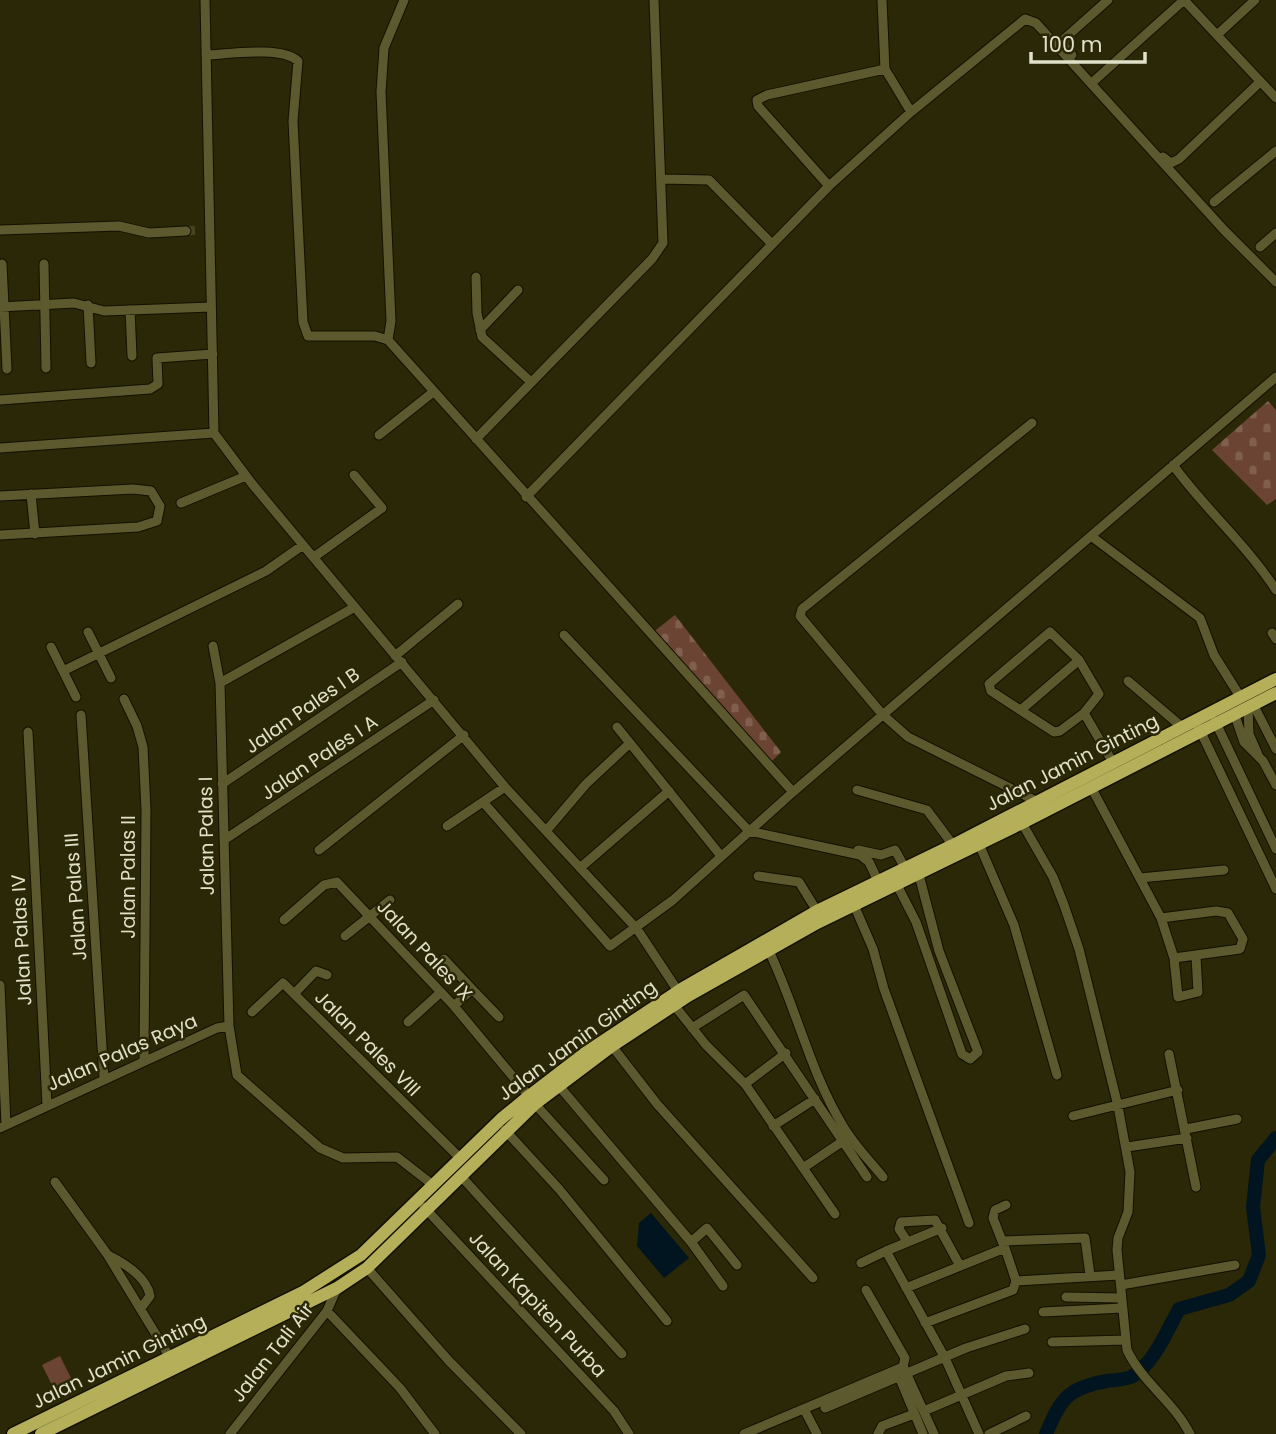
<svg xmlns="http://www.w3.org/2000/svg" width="1276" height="1434" font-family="Poppins,sans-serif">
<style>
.grass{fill:#6b4433}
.cemetery{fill:url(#cemetery-stones)}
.water{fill:#00151f}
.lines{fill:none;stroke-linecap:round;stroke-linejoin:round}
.river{stroke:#00151f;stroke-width:14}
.minor-tunnel{stroke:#454423;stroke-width:9;stroke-dasharray:9 4.5;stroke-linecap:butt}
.minor-casing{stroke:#121000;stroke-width:11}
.highway-casing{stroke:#121000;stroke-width:15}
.minor{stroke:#5d592e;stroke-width:9}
.highway{stroke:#b6af5a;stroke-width:12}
.labels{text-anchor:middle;stroke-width:5;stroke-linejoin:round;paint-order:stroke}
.street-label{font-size:19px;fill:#e1e0c9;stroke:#2a2806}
</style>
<defs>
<pattern id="cemetery-stones" width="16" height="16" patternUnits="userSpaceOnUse" patternTransform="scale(1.75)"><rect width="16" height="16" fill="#6b4433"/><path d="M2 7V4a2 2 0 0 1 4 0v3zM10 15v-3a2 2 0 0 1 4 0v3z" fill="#805f4f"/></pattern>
</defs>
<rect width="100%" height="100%" fill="#2a2806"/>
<!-- grass -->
<path class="grass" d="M60,1356l13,26 -18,9 -13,-26z"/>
<!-- cemetery -->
<path class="cemetery" d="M1268,401l8,9v89l-9,6 -55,-55z
M675,615l106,137 -10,10 -119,-129z"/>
<!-- water -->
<path class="water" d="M651,1213l38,45 -25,20 -27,-32 2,-23z"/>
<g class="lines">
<!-- river -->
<path class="river" d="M1046,1434c15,-35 21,-46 61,-53 7,-1 20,-1 26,-5 21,-13 34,-45 46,-67l50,-14 20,-14 10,-26 -6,-48 5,-47 18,-22"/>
<!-- minor-tunnel -->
<path class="minor-tunnel" d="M186,231l12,-1"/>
<!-- minor casing -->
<g class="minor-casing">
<path id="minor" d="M205,0l9,433 39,52 252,302 132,142 41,62
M882,0l3,69 26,43
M1184,0l92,98
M1217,35l38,-35
M206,55c23,-1 75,-9 92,6l-5,60 10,201 5,14h67l13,4 405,452 483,-415
M1072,55l-8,-9v-7l44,-39
M1095,80l89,-80
M1163,157l8,6 8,-4 81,-77
M662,179l47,1 62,63
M829,186l-71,-80 -1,-6 10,-5 118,-26
M1214,202l62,-51
M0,230l119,-4 30,7 37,-2
M1260,247l16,-14
M2,264l5,105
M44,264l2,104
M476,277l1,36 5,24 49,45
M88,305l3,58
M0,307l74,-4 30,8 107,-4
M130,310l2,46
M480,330l38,-40
M388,340l3,-19 -10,-229 3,-44 20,-48
M0,400l150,-11 8,-5 -1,-26 56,-4
M1032,423l-230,186 -2,7 82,98 26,23 128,64
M379,435l53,-42
M476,439l176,-180 11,-16 -9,-243
M0,448l214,-15
M1173,465c32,44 73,79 103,125
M31,494l4,40
M0,496l133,-7 18,2 9,15 -3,15 -19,6 -138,8
M526,497l303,-311 82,-74 114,-93 11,4 188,207 52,52
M181,503l65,-27
M1091,536l109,82 14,37 27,43
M314,557l68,-49 -28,-33
M88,632l23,46
M1272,633l4,6
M564,635l185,196 111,24 9,7 9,19
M213,646l7,37 9,343
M51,647l25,50
M395,656l63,-52
M63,671l203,-100 37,-26
M1128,681l54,46
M220,683l135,-76
M124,699l13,27 6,21 3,63 -2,250
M1253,704l23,45
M1248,707l1,27 10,23
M1022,709l57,-49
M1084,713l15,-19 -20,-34 -29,-28 -61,52 2,7 63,41 6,-1 24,-18 28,48
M1234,713l10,29 19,19 13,24
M81,715l23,363
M1215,721l61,128
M1198,726l78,163
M617,727l104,129
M28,732l19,373
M222,784l180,-122
M1091,787l70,131
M857,790l70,20 26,35
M483,802l127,144 63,-46 120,-108
M1019,818l34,59 11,28 15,44 39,157 12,66 -2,40 -10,26 -1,12 10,100c15,32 47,52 63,84
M447,826l58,-39
M546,831l40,-47 44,-41
M224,840l210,-140
M979,844l35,81 43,150
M319,850l145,-115
M858,850l23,5 14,-5 10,18
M580,868l89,-77
M758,876l41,6 18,29
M1140,878l84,-8
M897,885l19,37 46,132 8,5 8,-7 -39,-101 -20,-76
M854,905l19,44 11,40 85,234
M284,920l40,-35 13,-3 117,124 75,90
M345,936l45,-36
M769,951c27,56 41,121 74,175 11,19 26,34 40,51
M1174,958l66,-9 3,-10 -15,-26 -12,-2 -55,7 13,40 4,39 20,-5 -2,-36
M444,959l28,30
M0,985l6,140
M294,994l22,-23 11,4
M674,1005l32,40 39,39 90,130
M454,1006l18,-17 27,28
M252,1012l31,-29 177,175
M408,1022l33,-30
M692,1028l52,-33 123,182
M612,1046l45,58 156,174
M1169,1054l27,133
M745,1084l41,-31
M559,1086l132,156 32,44
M535,1104l69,76
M1073,1116l105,-26
M773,1126l42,-27
M0,1128l217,-100 12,-2 8,49 83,73 23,10 54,-1 36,28
M1186,1129l51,-10
M505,1130l54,59 108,132
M1127,1147l60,-9
M803,1168l40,-27
M460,1175l162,179
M55,1182l52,72 62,102
M424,1207l190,204 15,23
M942,1228l-56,23 59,107 34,76
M907,1241l-8,-12 2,-7 34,-2 24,44
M1002,1241l83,-3 5,37
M691,1242l16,-14 30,37
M1004,1246l-11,-28 2,-8 11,-5
M108,1255c16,8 39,22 42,41l-9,12
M861,1263l25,-12
M367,1268l82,93 72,73
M1121,1285l114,-20
M906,1288l99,-40 11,33
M1066,1297l55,1
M327,1311l73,77 35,46
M1043,1312l79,-4
M925,1323l88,-33 3,-9 103,-6
M1052,1342l74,-2
M904,1368l30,66
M898,1374l25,60
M825,1408l141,-60 59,-19
M804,1409l13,25
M924,1411l82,-35 23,-3
M230,1434l97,-123 10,-23
M744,1434l159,-67 2,-9 -39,-68
M878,1434l4,-8 32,-12
M989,1434l37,-18"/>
</g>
<!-- highway casing -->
<g class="highway-casing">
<path id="highway" d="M13,1434l290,-142 58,-37 140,-136 28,-23 56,-43 98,-65 134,-77 136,-66 323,-166
M41,1434l296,-146 30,-20 168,-164 77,-58 76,-50 129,-73 205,-100 254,-130"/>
</g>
<!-- minor -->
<use href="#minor" class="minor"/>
<!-- highway -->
<use href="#highway" class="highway"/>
</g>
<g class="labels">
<!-- street labels -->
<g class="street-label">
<text transform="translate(302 710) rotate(-35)" y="7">Jalan Pales I B</text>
<text transform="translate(319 757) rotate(-34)" y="7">Jalan Pales I A</text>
<text transform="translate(1072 762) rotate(-27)" y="7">Jalan Jamin Ginting</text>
<text transform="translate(206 836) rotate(-91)" y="7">Jalan Palas I</text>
<text transform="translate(128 877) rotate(-90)" y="7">Jalan Palas II</text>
<text transform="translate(75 897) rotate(-94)" y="7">Jalan Palas III</text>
<text transform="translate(21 940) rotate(-93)" y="7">Jalan Palas IV</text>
<text transform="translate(425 950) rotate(47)" y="7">Jalan Pales IX</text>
<text transform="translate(577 1040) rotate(-36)" y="7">Jalan Jamin Ginting</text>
<text transform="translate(368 1043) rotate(45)" y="7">Jalan Pales VIII</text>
<text transform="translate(122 1052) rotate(-24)" y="7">Jalan Palas Raya</text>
<text transform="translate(538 1304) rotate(47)" y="7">Jalan Kapiten Purba</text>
<text transform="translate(272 1352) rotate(-52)" y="7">Jalan Tali Air</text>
<text transform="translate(119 1361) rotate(-26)" y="7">Jalan Jamin Ginting</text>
</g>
</g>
<!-- scale -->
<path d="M1031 52v10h114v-10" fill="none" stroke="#e1e0c9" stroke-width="3.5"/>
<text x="1042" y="52" font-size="21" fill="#e1e0c9" stroke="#2a2806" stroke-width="5" paint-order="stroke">100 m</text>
</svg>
